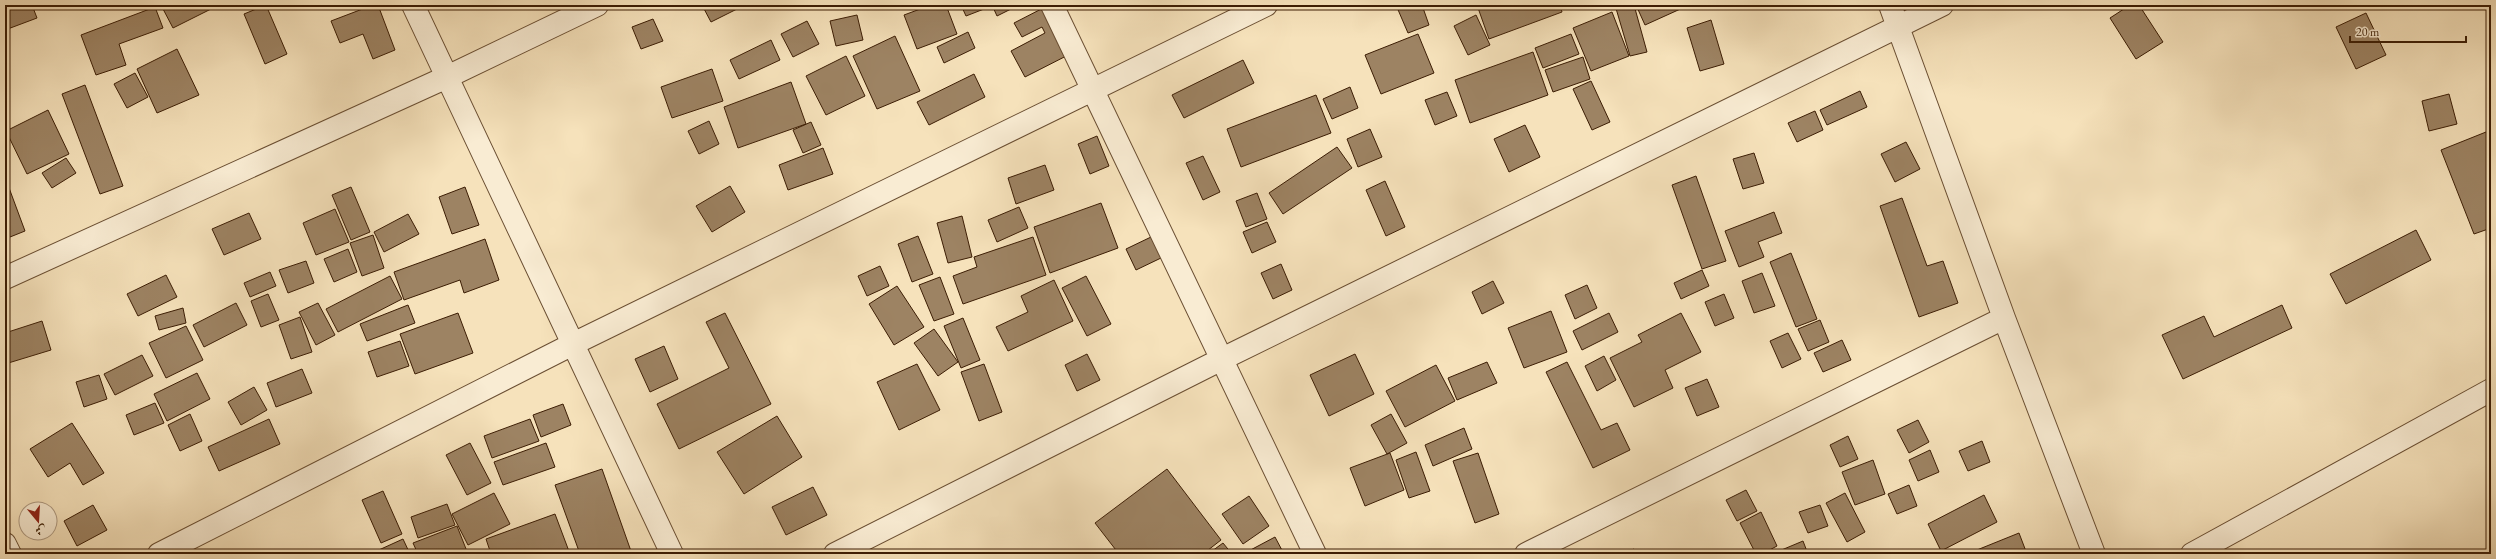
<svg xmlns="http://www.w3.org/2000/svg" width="2496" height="559" font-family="'EB Garamond',Amiri,serif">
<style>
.building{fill:#9d8363;stroke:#3c1d04}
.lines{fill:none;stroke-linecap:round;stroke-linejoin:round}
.street-casing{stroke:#6a4e32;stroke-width:24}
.street{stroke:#f9ecd3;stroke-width:22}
</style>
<rect width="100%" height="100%" fill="#f6e2bb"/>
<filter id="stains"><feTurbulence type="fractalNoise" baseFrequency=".005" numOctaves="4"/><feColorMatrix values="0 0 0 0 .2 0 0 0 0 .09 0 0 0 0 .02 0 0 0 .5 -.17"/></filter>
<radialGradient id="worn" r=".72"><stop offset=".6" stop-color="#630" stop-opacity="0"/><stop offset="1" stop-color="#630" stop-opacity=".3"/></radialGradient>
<!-- building -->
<path class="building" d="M5,5h27l5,13 -32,12z
M166,5h53l-46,23 -11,-21z
M266,5l21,49 -22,10 -21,-50z
M373,5h5l17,45 -22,9 -10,-25 -23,9 -9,-22z
M702,5h43l-34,17z
M931,5h15l11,29 -40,15 -13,-34z
M961,5h22l1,4 -18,7z
M992,5h27l-22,11z
M1049,5l29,45 -53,27 -14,-26 34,-18 -3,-6 -20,10 -8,-14z
M1396,5h26l7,20 -21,8z
M1477,5h83l2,7 -73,27z
M1615,5h19l13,47 -17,4z
M1636,5h50l1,1 -42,19z
M2130,5h9l24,37 -27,17 -26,-41z
M155,7l8,21 -44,16 7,21 -30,10 -15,-40z
M1612,12l17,44 -38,15 -18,-43z
M2366,13l20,42 -30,14 -20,-42z
M857,15l6,25 -27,6 -6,-25z
M1476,15l14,30 -22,10 -14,-29z
M653,19l10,22 -22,8 -9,-22z
M1711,20l13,44 -24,7 -13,-43z
M807,21l12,23 -26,13 -12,-23z
M968,32l7,16 -31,15 -7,-16z
M1418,34l16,39 -53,21 -16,-39z
M1571,34l8,20 -36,14 -8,-20z
M895,36l25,55 -43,18 -24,-53z
M771,40l9,20 -41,19 -9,-19z
M177,49l22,46 -42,18 -20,-44z
M1533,52l15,43 -78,28 -15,-43z
M846,56l19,40 -39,19 -20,-39z
M1583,57l7,22 -37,13 -8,-22z
M1243,60l11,23 -70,35 -12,-23z
M712,69l11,32 -51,17 -11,-31z
M135,73l13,24 -21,11 -13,-24z
M974,74l11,23 -56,28 -12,-23z
M1591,81l19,41 -18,8 -19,-41z
M791,82l15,42 -68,24 -14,-41z
M85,85l38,101 -23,8 -38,-100z
M1350,87l8,21 -26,11 -9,-20z
M1860,91l7,16 -40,18 -7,-15z
M1447,92l10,24 -22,9 -10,-25z
M2449,94l8,30 -28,7 -7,-30z
M1316,95l15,38 -90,34 -14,-38z
M48,110l21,44 -42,20 -21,-43z
M1815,111l8,19 -26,12 -9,-19z
M709,121l10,23 -20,10 -11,-23z
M811,122l10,23 -18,8 -10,-23z
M1525,125l15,32 -31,15 -15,-33z
M1370,129l12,28 -24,10 -11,-28z
M2491,130v98l-17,6 -33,-84z
M1097,136l12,30 -19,8 -12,-30z
M1906,142l14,27 -25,13 -14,-28z
M1337,147l15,21 -69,46 -14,-21z
M823,148l10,26 -45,16 -9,-25z
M1754,153l10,30 -21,6 -10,-30z
M1203,156l17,36 -17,8 -17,-37z
M66,158l10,15 -24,15 -10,-15z
M1045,165l9,25 -38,14 -8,-26z
M1696,176l30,85 -24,8 -30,-84z
M5,177l20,54 -20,8z
M1385,181l20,46 -19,9 -20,-46z
M730,186l15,26 -33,20 -16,-26z
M351,187l19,45 -19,8 -19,-45z
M465,187l14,38 -27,9 -13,-37z
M1257,193l10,26 -21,8 -10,-26z
M1902,198l25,68 16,-5 15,42 -39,14 -39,-111z
M1101,203l17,45 -68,25 -16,-46z
M1019,207l9,21 -31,14 -9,-22z
M335,209l14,33 -33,13 -13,-32z
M1774,212l8,21 -24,9 6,15 -25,10 -14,-36z
M249,213l12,26 -37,16 -12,-26z
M408,214l11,20 -35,18 -10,-20z
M962,216l10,41 -24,6 -11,-40z
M1267,222l9,20 -24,11 -9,-21z
M2416,230l15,30 -85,44 -16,-30z
M373,235l11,33 -22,8 -12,-33z
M918,236l15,38 -21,8 -14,-38z
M1033,237l13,38 -83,29 -10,-28 24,-9 -3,-10z
M1151,237l10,21 -25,12 -10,-21z
M485,239l14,41 -35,13 -4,-13 -56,20 -10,-28z
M348,249l9,23 -23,10 -10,-23z
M1791,253l26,66 -21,8 -26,-65z
M306,261l8,22 -26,10 -9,-23z
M1281,264l11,26 -19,9 -12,-26z
M880,266l9,20 -22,10 -9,-20z
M1702,270l7,16 -28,13 -7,-16z
M270,272l6,14 -26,11 -6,-14z
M1762,273l13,33 -21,7 -12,-32z
M166,275l11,22 -39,19 -11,-22z
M390,276l12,23 -64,33 -12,-23z
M1086,276l25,48 -24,12 -25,-48z
M940,277l14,37 -20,7 -15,-36z
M1054,280l19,41 -65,30 -12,-24 32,-15 -7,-16z
M1493,281l11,22 -22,11 -10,-22z
M1587,285l10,23 -22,11 -10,-24z
M897,286l27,41 -30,18 -25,-41z
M268,294l11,26 -18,7 -10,-26z
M1724,294l10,24 -19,8 -10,-24z
M236,303l11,22 -43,22 -11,-22z
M318,303l17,32 -19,10 -17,-33z
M408,305l7,18 -48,18 -7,-17z
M2282,305l10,23 -109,51 -21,-44 42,-19 10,21z
M183,308l3,15 -27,7 -4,-14z
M1551,311l16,41 -43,16 -16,-40z
M458,313l15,40 -58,21 -15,-40z
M725,313l46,91 -92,45 -22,-45 72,-36 -23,-46z
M1609,313l9,19 -36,18 -9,-19z
M1681,313l20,39 -36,18 8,18 -39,19 -24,-49 32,-16 -4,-7z
M300,317l12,35 -21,7 -12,-34z
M963,318l17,42 -19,8 -17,-42z
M1820,320l9,22 -21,9 -10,-22z
M42,321l9,29 -46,14v-31z
M186,326l17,34 -37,18 -17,-35z
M934,329l24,33 -20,14 -24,-33z
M1788,333l13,26 -19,9 -12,-27z
M1842,340l9,20 -28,12 -9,-19z
M400,341l9,25 -32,11 -9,-25z
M664,346l14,33 -28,13 -15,-33z
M1087,354l13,26 -23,11 -12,-26z
M1355,354l19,40 -45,22 -19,-41z
M142,355l11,21 -38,19 -11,-21z
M1604,356l12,24 -19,11 -12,-25z
M1487,362l10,21 -40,17 -9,-22z
M1567,362l34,68 16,-7 13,27 -37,18 -47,-96z
M917,364l23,46 -41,20 -22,-48z
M984,364l18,48 -23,9 -18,-49z
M1436,365l19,36 -50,26 -19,-36z
M302,369l10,24 -36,14 -9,-24z
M197,373l13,26 -43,22 -13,-27z
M99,375l8,24 -23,8 -8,-25z
M1707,379l12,28 -22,9 -12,-28z
M254,387l13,23 -26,15 -13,-23z
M155,403l9,20 -30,12 -8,-20z
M563,404l8,21 -30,12 -8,-22z
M190,414l12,27 -22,10 -12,-26z
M1391,414l16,29 -20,11 -16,-29z
M777,416l25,41 -58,37 -27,-42z
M269,419l11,25 -61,27 -11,-24z
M530,419l9,22 -47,17 -8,-22z
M1918,420l11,22 -20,11 -12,-23z
M72,423l32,50 -21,12 -13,-22 -22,14 -18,-28z
M1464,428l8,21 -39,17 -8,-21z
M1848,436l10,23 -18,8 -10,-22z
M1982,441l8,21 -22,9 -9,-20z
M470,443l21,40 -24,12 -21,-40z
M546,443l9,24 -52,18 -9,-23z
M1930,450l9,22 -21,9 -9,-21z
M1416,452l14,39 -21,7 -13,-38z
M1390,453l14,37 -39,16 -15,-38z
M1478,453l21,61 -24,9 -22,-62z
M1873,460l12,34 -30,11 -13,-33z
M602,469l30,85h-52l-25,-69z
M1167,469l54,71 -18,14h-84l-24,-31z
M1909,485l8,21 -20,8 -9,-20z
M813,487l14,28 -41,20 -14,-28z
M1746,490l11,21 -20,10 -11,-21z
M383,491l19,43 -21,9 -19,-43z
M494,493l16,31 -42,21 -16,-31z
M1845,493l20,39 -18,10 -21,-39z
M1984,495l13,27 -56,29 -13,-27z
M1249,496l20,30 -26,18 -21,-30z
M447,504l8,21 -37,13 -7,-21z
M93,505l14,25 -30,16 -13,-25z
M1820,505l8,21 -20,7 -9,-21z
M1761,512l16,34 -15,8h-6l-16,-31z
M555,514l15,40h-79l-5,-15z
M457,526l11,28h-50l-5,-11z
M2019,533l8,21h-60z
M1275,537l9,17h-41z
M403,539l7,15h-40z
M1803,541l5,13h-36z
M1223,543l9,11h-24z
M1634,549l2,5h-13z"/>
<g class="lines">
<!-- street casing -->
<g class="street-casing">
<path id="street" d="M413,5l259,549
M1052,5l263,549
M1890,5l114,313 90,236
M5,278l442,-201 150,-72
M5,544l5,10
M159,554l414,-210 693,-339
M835,554l387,-195 720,-354
M1526,554l478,-236
M2192,554l299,-164"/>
</g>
<!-- street -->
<use href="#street" class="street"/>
</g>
<!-- margin -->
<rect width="2496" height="559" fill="none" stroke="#f6e2bb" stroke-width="20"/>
<rect x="6" y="6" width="2484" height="547" fill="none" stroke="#3c1d04" stroke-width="2"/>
<rect x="10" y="10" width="2476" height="539" fill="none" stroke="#3c1d04"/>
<!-- north arrow -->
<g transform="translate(38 521) rotate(162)"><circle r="19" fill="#f9ecd3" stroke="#ad9980"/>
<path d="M0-3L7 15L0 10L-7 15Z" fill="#8f2418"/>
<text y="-6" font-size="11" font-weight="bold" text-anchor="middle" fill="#3c1d04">ش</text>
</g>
<!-- scale -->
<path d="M2350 36v6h116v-6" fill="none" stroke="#3c1d04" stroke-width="2"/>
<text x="2356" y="36" font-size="12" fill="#3c1d04" stroke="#f9ecd3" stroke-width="3" paint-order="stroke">20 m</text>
<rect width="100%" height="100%" filter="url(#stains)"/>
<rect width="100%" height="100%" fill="url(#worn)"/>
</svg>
